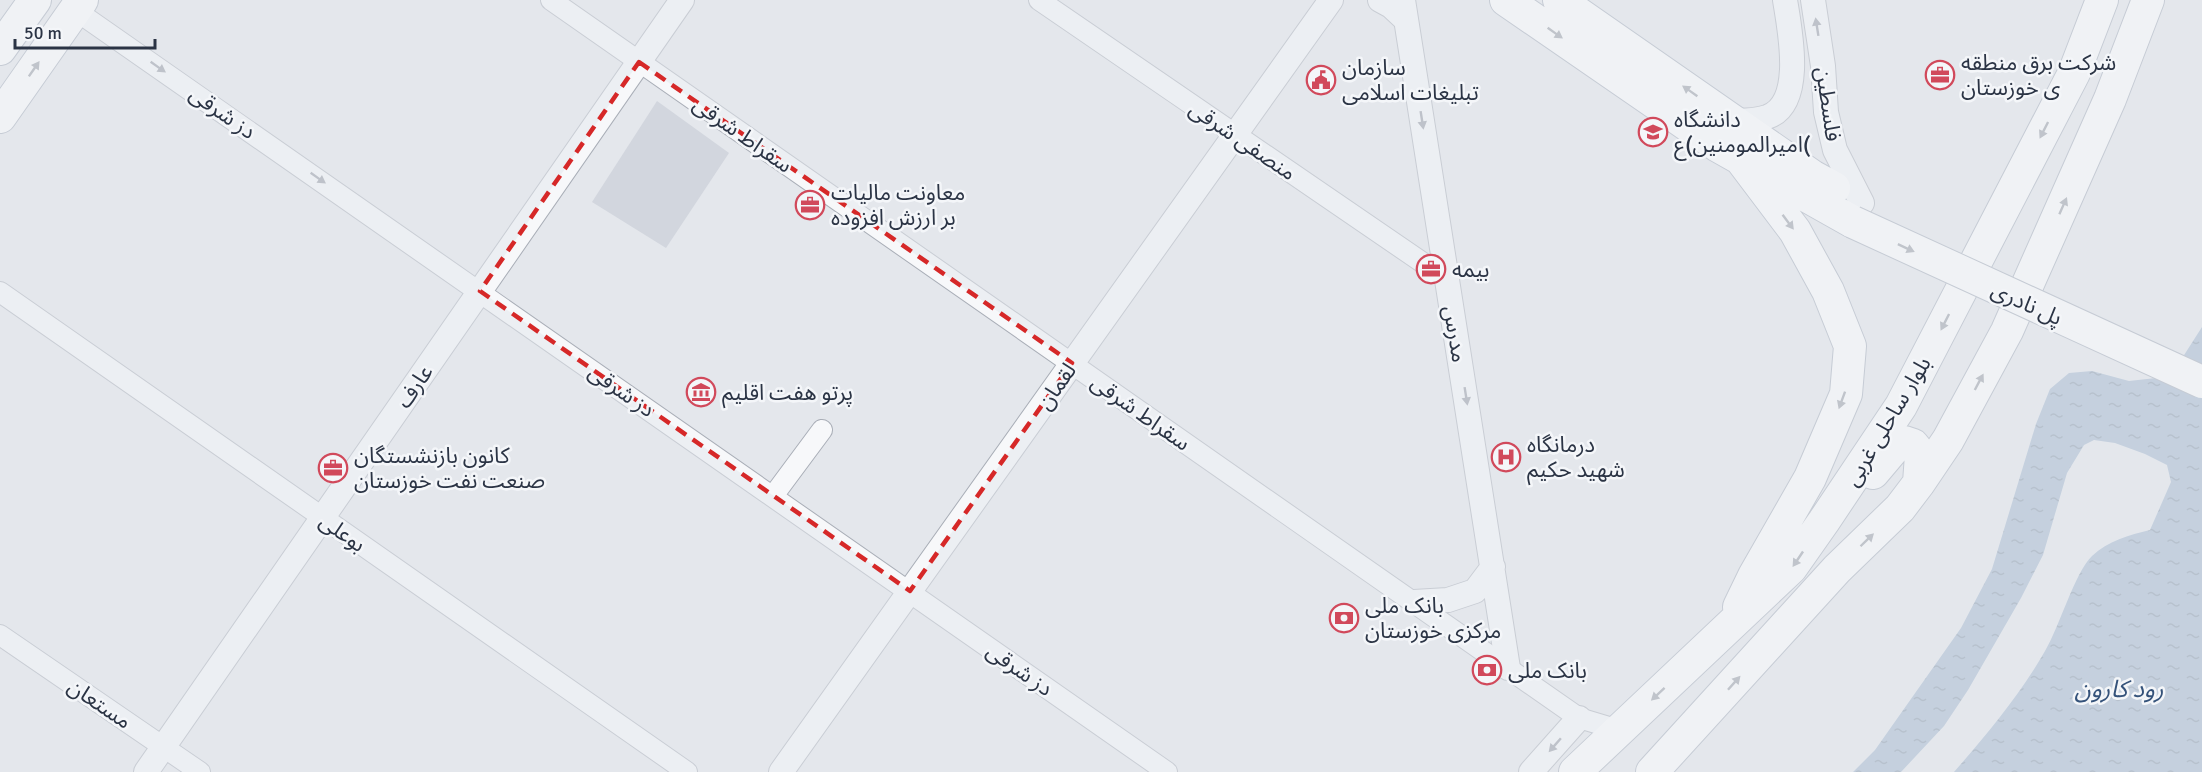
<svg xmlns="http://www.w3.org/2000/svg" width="2202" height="772" font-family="Signika,'Noto Sans Arabic',sans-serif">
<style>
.built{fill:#d2d6de}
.water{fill:url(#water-ripples)}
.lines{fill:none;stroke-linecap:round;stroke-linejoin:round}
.minor-casing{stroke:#a9aeb7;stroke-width:22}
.tertiary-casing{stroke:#a9aeb7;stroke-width:26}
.primary-casing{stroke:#a3abb8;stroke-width:34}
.minor{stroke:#f7f8fa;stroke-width:20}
.tertiary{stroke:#f7f8fa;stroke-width:24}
.primary{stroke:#fff;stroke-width:32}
.primary-bridge-casing{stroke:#a3abb8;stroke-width:34;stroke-linecap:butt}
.primary-bridge{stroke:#fff;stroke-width:32}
.oneway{fill:#9196a0}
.oneway2{fill:#959aa2}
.marked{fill:none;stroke:#d62828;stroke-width:4.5;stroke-dasharray:12 8;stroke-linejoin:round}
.labels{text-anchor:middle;stroke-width:5;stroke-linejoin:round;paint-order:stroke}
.poi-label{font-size:22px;fill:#2b3445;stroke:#f4f6f9;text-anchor:start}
.street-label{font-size:22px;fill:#2b3445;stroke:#f4f6f9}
.water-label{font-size:24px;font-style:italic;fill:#34527a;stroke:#f4f6f9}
</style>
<defs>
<pattern id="water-ripples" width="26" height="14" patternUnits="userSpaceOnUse" patternTransform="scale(1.5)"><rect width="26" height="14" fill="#9fb4cc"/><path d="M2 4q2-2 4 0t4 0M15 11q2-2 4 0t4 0" fill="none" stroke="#8293a7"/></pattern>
</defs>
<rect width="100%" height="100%" fill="#e4e7ec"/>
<!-- built -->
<path class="built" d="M657,101l72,52 -63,95 -74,-46z"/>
<!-- water -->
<path class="water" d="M2202,327v445h-248c33,-38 66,-77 91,-121 14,-23 30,-79 47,-95 16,-15 37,-21 58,-26l21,-48 -4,-17 -22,-11 -30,-11 -21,-3 -10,5 -17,28 -24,82 -22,43 -53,92 -24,36 -43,46h-48l22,-22 86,-122 31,-59 44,-145 14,-35 19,-16 23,-2 37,10 27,-3 23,-15z"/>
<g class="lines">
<!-- minor casing -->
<g class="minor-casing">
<path id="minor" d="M551,0l1028,718 40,12
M1039,0l409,280
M75,10l1092,762
M0,292l687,480
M773,496l49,-66
M0,635l200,137"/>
</g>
<!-- tertiary casing -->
<g class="tertiary-casing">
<path id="tertiary" d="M1380,0l11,6 15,14
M1403,0l105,668
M1813,0l10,66 3,46 9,38 27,53
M1734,122c10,-2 23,-1 33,-5 38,-13 23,-86 18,-117
M1414,602l34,-2 27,-9 18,-24
M146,772l536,-772
M781,772l550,-772
M1531,772l48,-54"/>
</g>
<!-- primary casing -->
<g class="primary-casing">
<path id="primary" d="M1506,0l212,146 135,76
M1559,0l253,176 22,12
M0,49l35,-49
M0,117l82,-117
M1873,473l22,-26 9,-5 9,3 8,10 -2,28
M1739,607l15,-31 56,-98 36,-84 4,-48 -22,-55 -33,-60 -55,-73
M1575,772l216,-204 33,-47 77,-115 173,-333 28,-73
M1652,772l185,-203 63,-61 19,-25 29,-43 59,-109 103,-232 38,-99"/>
</g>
<!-- minor -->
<use href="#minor" class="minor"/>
<!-- tertiary -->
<use href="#tertiary" class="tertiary"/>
<!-- primary -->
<use href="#primary" class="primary"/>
<!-- primary-bridge casing -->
<g class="primary-bridge-casing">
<path id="primary-bridge" d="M1853,222l349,160"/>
</g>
<!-- primary-bridge -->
<use href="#primary-bridge" class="primary-bridge"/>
</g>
<!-- one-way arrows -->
<defs><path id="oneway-solid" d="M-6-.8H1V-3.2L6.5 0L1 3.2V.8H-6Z" transform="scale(1.5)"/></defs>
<g class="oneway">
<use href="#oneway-solid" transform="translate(1817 27) rotate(-99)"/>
<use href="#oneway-solid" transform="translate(158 67) rotate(35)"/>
<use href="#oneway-solid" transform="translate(1422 120) rotate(81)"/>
<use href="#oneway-solid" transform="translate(318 178) rotate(35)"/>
<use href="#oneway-solid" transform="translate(1466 396) rotate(81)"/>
<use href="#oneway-solid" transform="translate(1555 745) rotate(131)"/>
</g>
<g class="oneway2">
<use href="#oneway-solid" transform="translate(1555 33) rotate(35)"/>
<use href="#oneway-solid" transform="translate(34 69) rotate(-55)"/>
<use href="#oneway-solid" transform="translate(1690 91) rotate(-145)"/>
<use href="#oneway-solid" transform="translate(2044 130) rotate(117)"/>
<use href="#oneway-solid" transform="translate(2063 206) rotate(-66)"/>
<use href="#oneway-solid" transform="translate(1788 222) rotate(53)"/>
<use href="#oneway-solid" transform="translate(1906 248) rotate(25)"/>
<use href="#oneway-solid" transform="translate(1945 322) rotate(117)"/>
<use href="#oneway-solid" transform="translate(1979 382) rotate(-62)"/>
<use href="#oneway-solid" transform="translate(1842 400) rotate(110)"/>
<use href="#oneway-solid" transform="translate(1867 540) rotate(-44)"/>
<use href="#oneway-solid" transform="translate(1798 559) rotate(124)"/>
<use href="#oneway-solid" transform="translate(1734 683) rotate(-48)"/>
<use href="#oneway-solid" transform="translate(1658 694) rotate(137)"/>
</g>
<!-- marked area -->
<path d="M0 0H2202V772H0ZM639,62l433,301 -162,228 -430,-300z" fill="#e4e7ec" fill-opacity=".55" fill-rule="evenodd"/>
<path class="marked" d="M639,62l433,301 -162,228 -430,-300z"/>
<!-- icons -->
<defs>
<g id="office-ring" transform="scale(1.5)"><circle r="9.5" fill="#f4f6f9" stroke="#d1495b" stroke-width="1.5"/><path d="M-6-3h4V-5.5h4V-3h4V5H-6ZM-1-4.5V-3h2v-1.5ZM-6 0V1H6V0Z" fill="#d1495b"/></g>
<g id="civic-ring" transform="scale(1.5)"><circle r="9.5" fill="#f4f6f9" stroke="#d1495b" stroke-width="1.5"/><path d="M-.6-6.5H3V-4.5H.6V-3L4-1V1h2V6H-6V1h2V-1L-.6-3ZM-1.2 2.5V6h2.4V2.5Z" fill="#d1495b"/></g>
<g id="university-ring" transform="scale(1.5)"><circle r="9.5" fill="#f4f6f9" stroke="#d1495b" stroke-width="1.5"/><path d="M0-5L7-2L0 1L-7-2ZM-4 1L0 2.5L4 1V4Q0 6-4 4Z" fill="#d1495b"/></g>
<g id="museum-ring" transform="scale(1.5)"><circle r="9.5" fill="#f4f6f9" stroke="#d1495b" stroke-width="1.5"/><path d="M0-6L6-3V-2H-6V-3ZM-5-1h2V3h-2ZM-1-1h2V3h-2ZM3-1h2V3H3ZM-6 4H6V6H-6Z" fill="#d1495b"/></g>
<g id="hospital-ring" transform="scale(1.5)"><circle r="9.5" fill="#f4f6f9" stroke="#d1495b" stroke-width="1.5"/><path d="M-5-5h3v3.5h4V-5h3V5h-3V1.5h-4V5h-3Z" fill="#d1495b"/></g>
<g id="bank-ring" transform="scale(1.5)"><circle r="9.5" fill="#f4f6f9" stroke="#d1495b" stroke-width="1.5"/><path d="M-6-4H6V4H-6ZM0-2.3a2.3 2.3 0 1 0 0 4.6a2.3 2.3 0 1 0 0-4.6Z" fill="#d1495b"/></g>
</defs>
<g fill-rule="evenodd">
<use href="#office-ring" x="1940" y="75"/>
<use href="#civic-ring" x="1321" y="80"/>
<use href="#university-ring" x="1653" y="132"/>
<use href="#office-ring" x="810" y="205"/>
<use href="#office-ring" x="1431" y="269"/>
<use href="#museum-ring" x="701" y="392"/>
<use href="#hospital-ring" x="1506" y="457"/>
<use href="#office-ring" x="333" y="468"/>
<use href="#bank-ring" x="1344" y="618"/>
<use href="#bank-ring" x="1487" y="670"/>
</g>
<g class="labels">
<!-- poi labels -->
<g class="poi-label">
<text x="1961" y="70">شرکت برق منطقه<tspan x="1961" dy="25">ی خوزستان</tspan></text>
<text x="1342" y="75">سازمان<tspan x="1342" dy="25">تبلیغات اسلامی</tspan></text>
<text x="1674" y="127">دانشگاه<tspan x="1674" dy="25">امیرالمومنین)ع(</tspan></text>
<text x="831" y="200">معاونت مالیات<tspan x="831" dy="25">بر ارزش افزوده</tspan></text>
<text x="1452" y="277">بیمه</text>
<text x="722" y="400">پرتو هفت اقلیم</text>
<text x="1527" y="452">درمانگاه<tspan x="1527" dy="25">شهید حکیم</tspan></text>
<text x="354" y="463">کانون بازنشستگان<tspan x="354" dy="25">صنعت نفت خوزستان</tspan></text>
<text x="1365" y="613">بانک ملی<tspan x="1365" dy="25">مرکزی خوزستان</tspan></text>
<text x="1508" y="678">بانک ملی</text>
</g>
<!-- street labels -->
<g class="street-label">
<text transform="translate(1829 104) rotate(82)" y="8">فلسطین</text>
<text transform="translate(223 112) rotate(35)" y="8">دز شرقی</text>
<text transform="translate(743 134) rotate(35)" y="8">سقراط شرقی</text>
<text transform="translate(1243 140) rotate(34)" y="8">منصفی شرقی</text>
<text transform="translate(2027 303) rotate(24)" y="8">پل نادری</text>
<text transform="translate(1456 334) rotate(81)" y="8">مدرس</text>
<text transform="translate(414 386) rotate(-55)" y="8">عارف</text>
<text transform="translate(1056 386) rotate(-55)" y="8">لقمان</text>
<text transform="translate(622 390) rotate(35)" y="8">دز شرقی</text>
<text transform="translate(1141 412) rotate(35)" y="8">سقراط شرقی</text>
<text transform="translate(1887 421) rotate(-59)" y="8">بلوار ساحلی غربی</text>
<text transform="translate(343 532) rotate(35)" y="8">بوعلی</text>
<text transform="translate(1020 669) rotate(35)" y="8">دز شرقی</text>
<text transform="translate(100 703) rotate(34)" y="8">مستعان</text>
</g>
<!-- water labels -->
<g class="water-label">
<text x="2119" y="697">رود کارون</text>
</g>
</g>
<!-- scale -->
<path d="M15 39v9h140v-9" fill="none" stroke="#2b3445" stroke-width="3"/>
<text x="24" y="39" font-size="18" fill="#2b3445" stroke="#f4f6f9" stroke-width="4.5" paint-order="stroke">50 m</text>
</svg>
